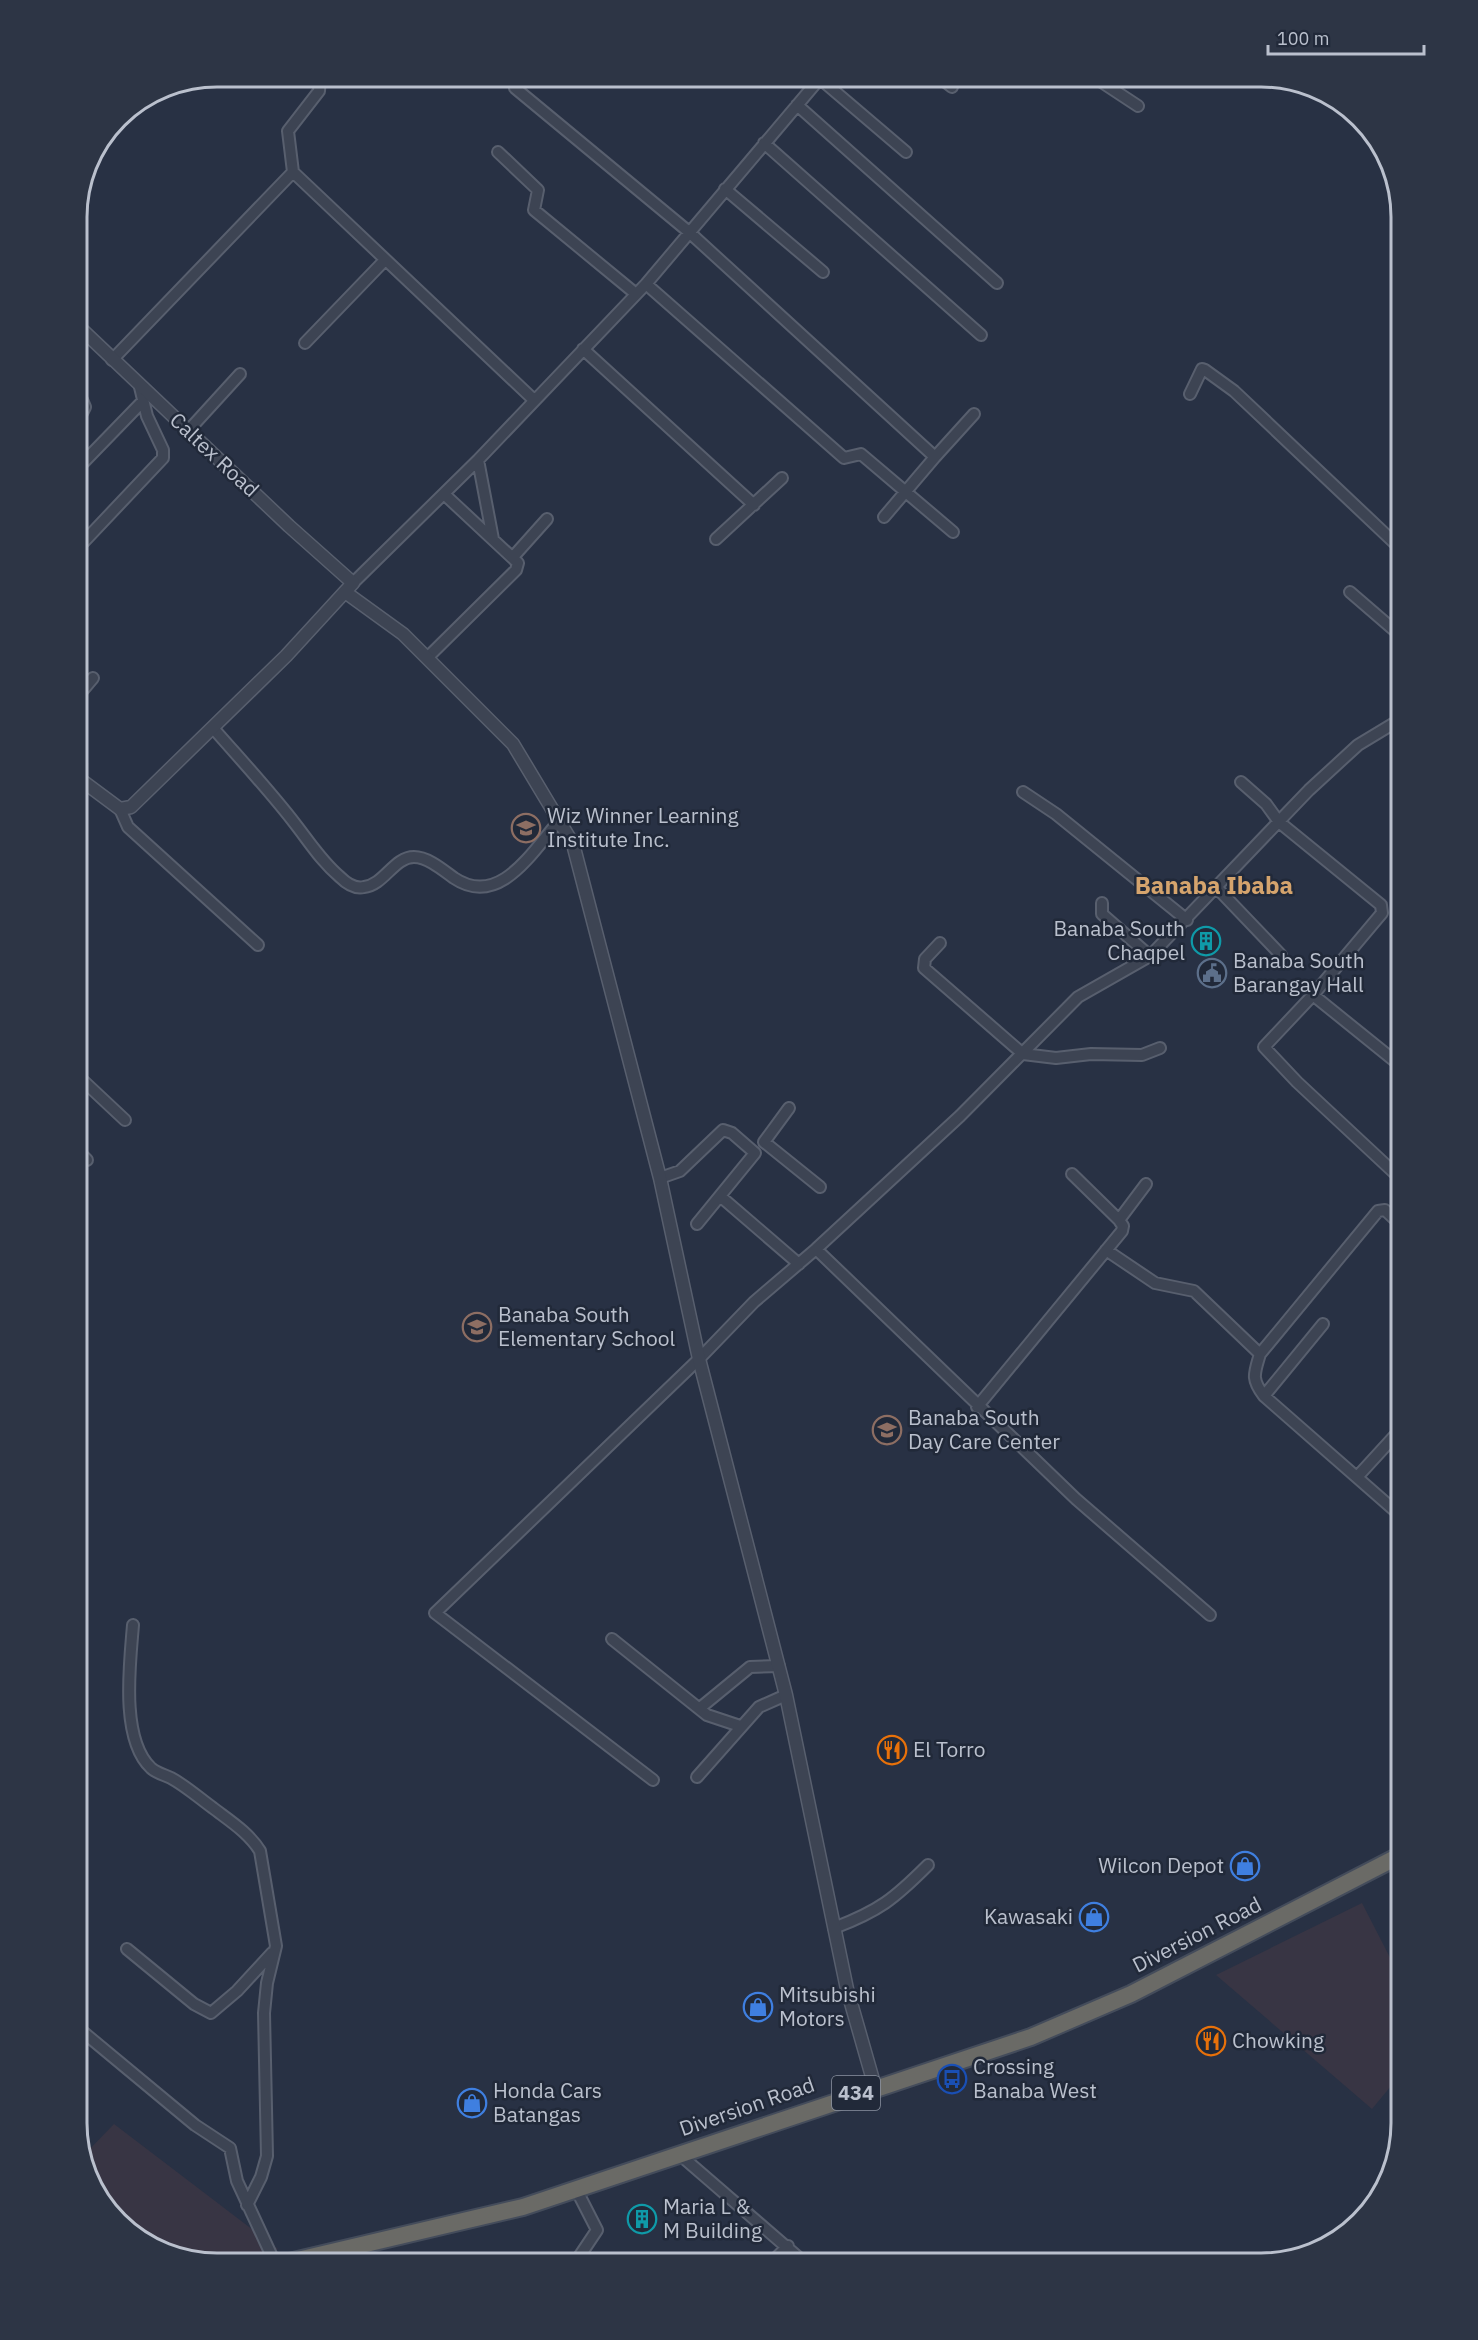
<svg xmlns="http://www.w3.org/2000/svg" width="1478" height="2340" font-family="'IBM Plex Sans',sans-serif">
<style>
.medical{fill:#383544}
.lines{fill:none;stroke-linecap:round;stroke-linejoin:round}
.minor-casing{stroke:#585f6e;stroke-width:14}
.tertiary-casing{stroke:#585f6e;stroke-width:15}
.trunk-casing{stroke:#444c5b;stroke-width:20}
.minor{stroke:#3d4453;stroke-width:10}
.tertiary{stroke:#3d4453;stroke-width:12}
.trunk{stroke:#6a6a66;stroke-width:16}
.labels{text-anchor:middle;stroke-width:5;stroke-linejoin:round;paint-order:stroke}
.shield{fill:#212939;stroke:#8c93a1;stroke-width:1.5}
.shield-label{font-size:20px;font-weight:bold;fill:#bac0cd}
.street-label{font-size:21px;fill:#bac0cd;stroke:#212939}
.poi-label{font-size:21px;fill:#bac0cd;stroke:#212939;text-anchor:start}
.quarter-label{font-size:24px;font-weight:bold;fill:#d5a46d;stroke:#212939}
.rim{fill:none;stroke:#bac0cd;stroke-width:3}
</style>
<rect width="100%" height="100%" fill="#283144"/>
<!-- medical -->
<path class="medical" d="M1362,1903l39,76v95l-29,35 -156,-134z
M114,2124l164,125 -57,14h-12l-70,-23 -48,-55 -7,-30z"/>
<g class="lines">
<!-- minor casing -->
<g class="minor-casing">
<path id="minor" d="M320,77l-1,14 -31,40 5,41 241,228
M818,77l88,75
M939,77l13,10
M1094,77l44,29
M515,88l174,144 246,225 39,-43
M797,105l200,178
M764,143l217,192
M498,152l40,38 -4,20 102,84
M725,189l98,83
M646,284l198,174 17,-4 92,78
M305,343l80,-83
M583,349l171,156
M112,360l181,-188
M1190,394l12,-25 3,1 29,21 167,158
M77,423l8,-16 -8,-19
M188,431l52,-57
M478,460l15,79
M77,469l66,-68
M884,517l51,-60
M716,539l66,-61
M77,549l86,-91v-8l-16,-34 -7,-29
M513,557l34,-38
M353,583l125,-123 168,-176 175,-207
M1350,592l51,44
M428,657l88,-87 2,-7 -74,-69
M77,697l16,-19
M213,728c28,32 57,63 83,97 14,18 26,37 44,52 6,6 15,12 24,10 20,-2 30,-30 50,-30 14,0 29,13 40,21 46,31 79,-28 106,-58
M1241,782l25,22 13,18 102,83 1,8 -69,82 -49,52 33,35 104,97
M1023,792l33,22 131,106
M120,809l8,18 130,118
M1217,888l64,67
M1102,903v11l48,42
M940,943l-15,16 -1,9 99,86 33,4 35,-4 51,1 18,-7
M1313,995l88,71
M77,1075l48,45
M789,1108l-25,34 56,45
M77,1150l10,10
M660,1178l20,-7 43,-41 9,3 23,20 -58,71
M720,1196l79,68
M1119,1220l27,-36
M816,1249l260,250 134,116
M1106,1250l49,33 39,8 66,63
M1264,1396l59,-72
M977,1407l145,-176 1,-5 -4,-6 -47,-46
M1358,1476l43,-47
M1401,1516l-137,-120c-13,-17 -10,-22 -4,-42l118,-143 7,-1 16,15
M133,1625c-3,38 -13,114 18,143 5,5 14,7 20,10 15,8 28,20 42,30 17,13 36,25 47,43l16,95 -9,37 -3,30 3,143 -6,21 -14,28
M612,1639l95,76 33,11
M700,1708l50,-41 29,-1
M697,1777l62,-70 27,-12
M653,1780l-218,-167 264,-254 55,-57 62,-53 144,-133 118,-119 72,-41 159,-166 49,-45 43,-26
M834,1928c45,-17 60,-29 94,-63
M127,1949l67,55 17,9 26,-22 35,-38
M77,2027l118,98 35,23 7,33 38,82
M679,2154l126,109
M575,2263l22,-33 -21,-41
M771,2263l17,-17"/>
</g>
<!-- tertiary casing -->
<g class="tertiary-casing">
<path id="tertiary" d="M345,592l58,42 110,110 60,100 87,334 39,181 87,336 61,294 28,98
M77,777l43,32 11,-2 155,-151 67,-73 -64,-57 -212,-201"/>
</g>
<!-- trunk casing -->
<g class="trunk-casing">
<path id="trunk" d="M285,2263l238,-56 508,-170 100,-43 270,-139"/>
</g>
<!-- minor -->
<use href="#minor" class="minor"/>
<!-- tertiary -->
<use href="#tertiary" class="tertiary"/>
<!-- trunk -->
<use href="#trunk" class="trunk"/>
</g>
<!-- icons -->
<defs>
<g id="school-ring" transform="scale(1.5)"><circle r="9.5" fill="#212939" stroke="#8d6e63" stroke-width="1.5"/><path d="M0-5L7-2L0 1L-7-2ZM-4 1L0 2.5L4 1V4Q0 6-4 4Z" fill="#8d6e63"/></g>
<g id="building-ring" transform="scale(1.5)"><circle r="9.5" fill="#212939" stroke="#0f9aa8" stroke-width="1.5"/><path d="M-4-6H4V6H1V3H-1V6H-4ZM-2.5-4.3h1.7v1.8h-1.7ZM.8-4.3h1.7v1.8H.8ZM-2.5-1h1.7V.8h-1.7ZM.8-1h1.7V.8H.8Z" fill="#0f9aa8"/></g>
<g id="civic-ring" transform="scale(1.5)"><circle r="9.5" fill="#212939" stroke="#5c6f8a" stroke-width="1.5"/><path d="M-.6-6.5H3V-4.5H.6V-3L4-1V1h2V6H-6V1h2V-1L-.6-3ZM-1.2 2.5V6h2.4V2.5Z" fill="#5c6f8a"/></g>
<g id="restaurant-ring" transform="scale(1.5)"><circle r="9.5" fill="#212939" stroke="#e8710a" stroke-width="1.5"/><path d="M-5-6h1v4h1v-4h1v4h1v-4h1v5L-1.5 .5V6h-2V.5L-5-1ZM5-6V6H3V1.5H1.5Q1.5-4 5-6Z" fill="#e8710a"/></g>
<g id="shop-ring" transform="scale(1.5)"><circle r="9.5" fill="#212939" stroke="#3f7fe0" stroke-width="1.5"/><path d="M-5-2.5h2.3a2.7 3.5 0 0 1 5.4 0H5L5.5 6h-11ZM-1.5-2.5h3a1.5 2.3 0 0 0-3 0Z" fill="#3f7fe0"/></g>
<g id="bus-ring" transform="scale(1.5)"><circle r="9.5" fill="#212939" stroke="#1a4fb4" stroke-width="1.5"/><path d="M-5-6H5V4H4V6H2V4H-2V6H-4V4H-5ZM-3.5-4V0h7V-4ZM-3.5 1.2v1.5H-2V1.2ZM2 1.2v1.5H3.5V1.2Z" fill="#1a4fb4"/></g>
</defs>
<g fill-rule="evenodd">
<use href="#school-ring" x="526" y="828"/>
<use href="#building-ring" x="1206" y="941"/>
<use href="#civic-ring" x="1212" y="973"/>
<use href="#school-ring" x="477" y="1327"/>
<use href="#school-ring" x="887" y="1430"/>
<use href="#restaurant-ring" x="892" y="1750"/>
<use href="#shop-ring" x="1245" y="1866"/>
<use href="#shop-ring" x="1094" y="1917"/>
<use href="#shop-ring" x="758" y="2007"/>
<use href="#restaurant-ring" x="1211" y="2041"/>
<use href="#bus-ring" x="952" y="2079"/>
<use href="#shop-ring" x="472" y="2103"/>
<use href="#building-ring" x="642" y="2219"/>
</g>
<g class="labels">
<!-- shield labels -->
<rect class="shield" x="832" y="2076" width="48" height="34" rx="4.5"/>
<g class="shield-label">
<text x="856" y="2100">434</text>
</g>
<!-- street labels -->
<g class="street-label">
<text transform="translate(214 455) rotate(43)" y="7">Caltex Road</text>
<text transform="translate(1197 1935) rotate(-27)" y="7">Diversion Road</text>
<text transform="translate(747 2107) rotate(-19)" y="7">Diversion Road</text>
</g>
<!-- poi labels -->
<g class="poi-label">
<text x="547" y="823">Wiz Winner Learning<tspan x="547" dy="24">Institute Inc.</tspan></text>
<text x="1185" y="936" text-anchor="end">Banaba South<tspan x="1185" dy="24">Chaqpel</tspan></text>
<text x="1233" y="968">Banaba South<tspan x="1233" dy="24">Barangay Hall</tspan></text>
<text x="498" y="1322">Banaba South<tspan x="498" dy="24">Elementary School</tspan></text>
<text x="908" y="1425">Banaba South<tspan x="908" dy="24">Day Care Center</tspan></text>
<text x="913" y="1757">El Torro</text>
<text x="1224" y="1873" text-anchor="end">Wilcon Depot</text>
<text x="1073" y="1924" text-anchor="end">Kawasaki</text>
<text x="779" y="2002">Mitsubishi<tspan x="779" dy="24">Motors</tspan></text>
<text x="1232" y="2048">Chowking</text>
<text x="973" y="2074">Crossing<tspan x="973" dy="24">Banaba West</tspan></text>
<text x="493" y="2098">Honda Cars<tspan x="493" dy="24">Batangas</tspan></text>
<text x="663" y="2214">Maria L &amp;<tspan x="663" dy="24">M Building</tspan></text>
</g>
<!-- quarter labels -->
<g class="quarter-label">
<text x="1214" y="894">Banaba Ibaba</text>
</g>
</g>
<!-- crop -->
<path d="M0 0H1478V2340H0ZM217 87H1261A130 130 0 0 1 1391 217V2123A130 130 0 0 1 1261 2253H217A130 130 0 0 1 87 2123V217A130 130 0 0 1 217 87Z" fill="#2d3545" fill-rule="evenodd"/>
<path class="rim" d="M217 87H1261A130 130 0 0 1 1391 217V2123A130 130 0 0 1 1261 2253H217A130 130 0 0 1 87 2123V217A130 130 0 0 1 217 87Z"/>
<!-- scale -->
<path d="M1268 45v9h156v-9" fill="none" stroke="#bac0cd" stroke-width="3"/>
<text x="1277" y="45" font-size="18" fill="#bac0cd" stroke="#212939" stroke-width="4.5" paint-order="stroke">100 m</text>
</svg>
